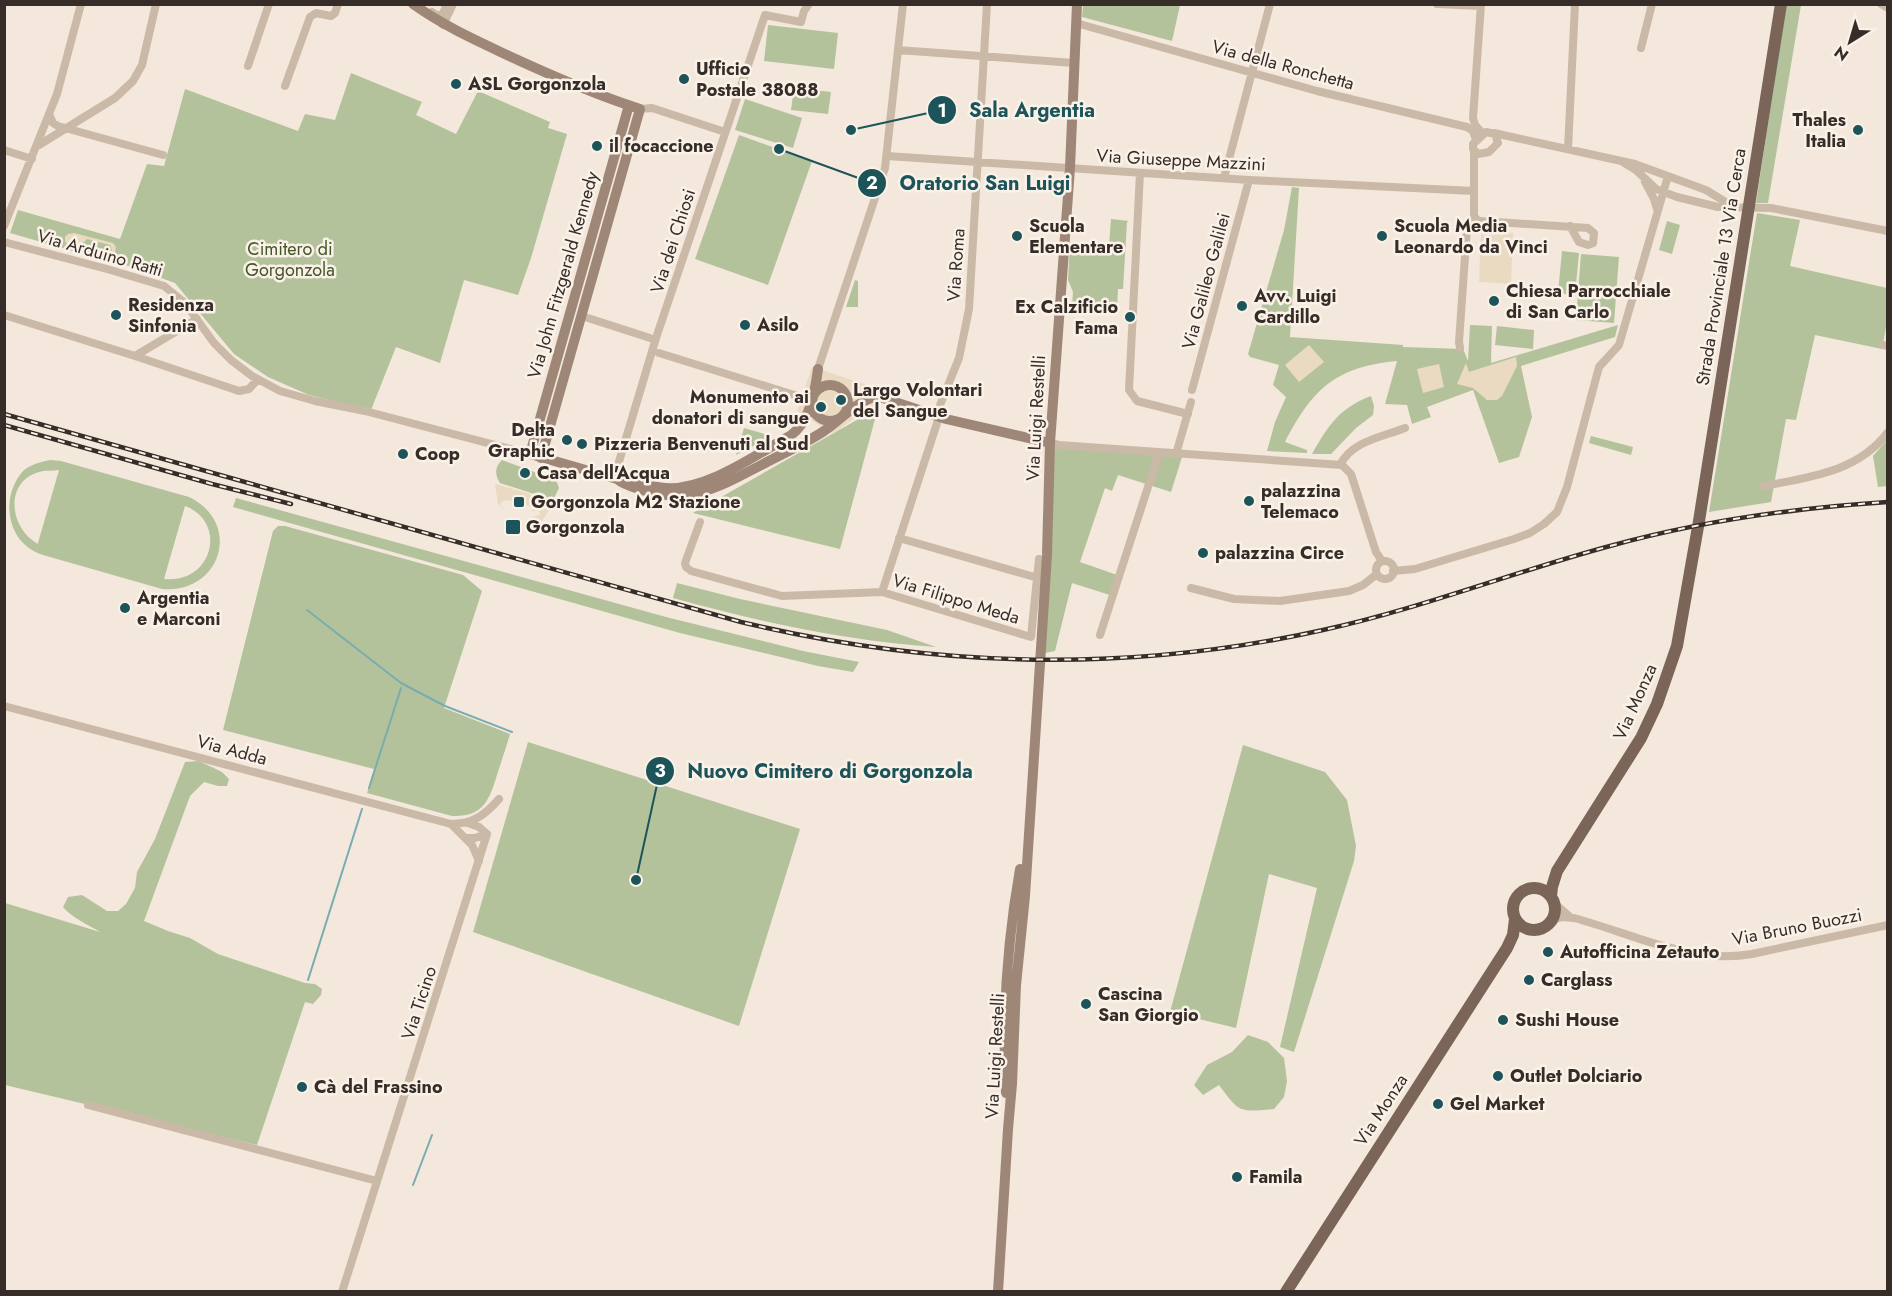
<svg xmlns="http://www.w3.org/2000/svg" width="1892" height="1296" font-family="Jost,sans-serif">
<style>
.green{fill:#b3c29b;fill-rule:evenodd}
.plaza{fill:#ebdac2;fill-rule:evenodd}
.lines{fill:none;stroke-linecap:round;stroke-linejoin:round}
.stream{stroke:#79acb1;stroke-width:2}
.street{stroke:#cbb9a7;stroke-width:8}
.secondary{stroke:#9f8778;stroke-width:10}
.primary{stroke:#7a6558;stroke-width:12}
.rail-casing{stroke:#372d28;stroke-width:4.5}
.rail{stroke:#faf2e8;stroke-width:2;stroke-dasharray:7;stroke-linecap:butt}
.poi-dot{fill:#1c545a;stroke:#faf2e8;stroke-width:2}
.labels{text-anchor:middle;stroke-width:5;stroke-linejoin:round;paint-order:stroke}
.street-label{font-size:18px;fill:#372d28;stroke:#faf2e8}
.poi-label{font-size:18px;font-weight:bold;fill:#372d28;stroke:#faf2e8;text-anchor:start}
.park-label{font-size:18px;fill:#45562a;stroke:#faf2e8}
.leader{fill:none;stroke:#1c545a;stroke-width:2}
.callout-dot{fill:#1c545a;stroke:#faf2e8;stroke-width:2}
.mark-label{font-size:18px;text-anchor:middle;font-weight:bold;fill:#fff}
.callout-label{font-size:20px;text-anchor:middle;font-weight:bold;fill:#1c545a;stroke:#faf2e8;stroke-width:5;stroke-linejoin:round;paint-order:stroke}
</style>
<rect width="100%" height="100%" fill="#f3e8db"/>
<!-- green -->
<path class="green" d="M1083,5v-1l97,1 -8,36 -90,-24z
M1786,5h15l-33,198h-12z
M768,25l70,8 -4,36 -70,-8z
M351,73l71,29 -6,13 40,19 22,-43 72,31 -2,6 19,6 -36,124 -13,37 -54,-15 -24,83 -44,-16 -25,63 -62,-15 -41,-18 -34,-23 -59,-71 -63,-23 -1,2 -101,-29 8,-23 102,29 27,-75 17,2 21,-77 113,42 7,-17 30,6z
M794,88l37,4 -3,22 -37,-4z
M745,99l57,19 -9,30 -58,-18z
M739,135l73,26 -44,124 -73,-26z
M1292,187l7,1 -9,149 113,8v2l60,2 5,12 2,-36 22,1 -1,37 127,-38 -3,12 -94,29 11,51 -13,40 -20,6 -26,-73 -46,17 4,10 -19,7 -5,-19 -22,-1 12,-43c-61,6 -84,27 -112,81l22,8v3l-40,-2 8,-29 11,-25 -13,-12 6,-20 -29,-8 -2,-3 36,-124z
M1757,213l43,7 -10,46 97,22v34l-5,27 -67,-14 -19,85 -10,-1 -15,83 -62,10z
M1111,219l18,2 -2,1 -4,67h-5l-1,21 -45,-4 1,-14 -5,-12 2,-37 39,3z
M1667,221l13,4 -8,29 -13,-4z
M1562,251l17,2 -4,42 -17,-2z
M1581,254l38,3 -5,66 -38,-3z
M855,280l3,1v26h-12z
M1497,326l37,4 -1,19 -38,-4z
M1371,396l3,10 -1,9 -17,13 -25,26h-19c16,-28 27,-46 59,-58z
M878,408l-38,141 -147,-36z
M744,428l28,8 -36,19z
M1591,436l42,11 -2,8 -42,-12z
M1887,440v46l-9,1 -5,-31z
M1052,442l131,12 -12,38 -53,-17 -6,16 -7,-3 -25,74 40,14 -7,20 -41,-13 -17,68 -10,2z
M50,460l11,1 128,36c54,26 32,97 -27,92l-119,-34c-38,-12 -43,-60 -19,-85 8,-6 17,-8 26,-10zM59,470l-21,73v1c-29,-16 -34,-62 1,-72 6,-2 14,-1 20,-2zM185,506c43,16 28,78 -21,73z
M502,460l54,20 3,8 -6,12 -53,-17c-5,-8 -6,-15 2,-23z
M236,498l430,119 137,34 56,11 -6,10 -35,-6 -138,-33 -447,-126z
M278,526h7l178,49 19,16 -38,117 66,26c-4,14 -9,28 -13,41 -8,26 -14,42 -45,41l-85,-23 7,-24 -151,-39 50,-199z
M677,583l63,16 147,31 49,17c-91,-6 -176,-25 -263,-49z
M528,742l272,87 -61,197 -266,-94z
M1243,745l82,27 22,28 9,46 -2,15 -60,191 -14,-5 37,-159 -48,-14 -33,154 -66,-16z
M199,761l23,11 7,7 -2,7h-9l-14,-4 -14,14 -46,125 24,10 22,7 28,16 87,29 10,1 7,5 -1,6 -8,9 -8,-2 -48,143 -252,-60v-182l95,29c-11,-7 -28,-14 -37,-25l5,-10 14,-2 25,16h11l8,-7 9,-16 2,-16 18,-33 30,-77z
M1248,1035l20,7 16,16 3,23 -3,16 -10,12c-36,3 -34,4 -55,-24l-16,10 -9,-10 13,-20 25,-13z"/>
<!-- plaza -->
<path class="plaza" d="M1481,231l32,2 -2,51 -32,-2z
M74,233l39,10 3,4 -1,5 -6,4 -41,-10 -3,-5v-4l3,-3zM87,239l23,6 2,5 -4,3 -22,-6 -3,-4z
M1309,345l15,17 -25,20 -14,-17z
M1516,357l1,9 -15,30 -5,4h-10l-14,-12 -16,-4 9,-21 3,9z
M1439,364l5,23 -21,6 -6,-24z
M812,367l71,23 -4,13 -27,17 -19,14 -36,-23z
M495,484l4,1 56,16 -15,23 -7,-2 -1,-5 8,-2 -1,-4h-7l1,-4 -24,-7 -6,1 -3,3 6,7 -8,-7z"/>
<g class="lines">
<!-- stream -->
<path class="stream" d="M307,610l94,73 44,23 67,26
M369,788l32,-100
M308,980l54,-171
M413,1185l19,-50"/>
<!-- street -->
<path class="street" d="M1437,4l44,2
M1481,4l-8,114 2,7 8,9
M1881,4l7,4
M432,12l6,4 5,-3 4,-9
M1076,23l241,68 150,36 6,4 3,9
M443,25l10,-21
M1641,48l11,-44
M898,50l176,13
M248,66l21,-62
M285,86l25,-69 6,-4 15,3 4,-3 3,-9
M640,109l12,-1 73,24
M49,114l4,9 5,3 105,29
M1486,132l9,2 3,9 -9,9 -11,2 -5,-5v-5z
M1494,133l141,31 71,26 26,16
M39,145l76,-47 18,-17 9,-16 14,-61
M1568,149l7,-145
M4,150l28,9
M1474,151v64l2,4 4,2 108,7 6,5 -1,10 -5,2 -9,-3 -9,-16
M887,156l362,24 225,11
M1623,162l13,8 20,19 21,8 41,10 53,1 117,23
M1140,173l-11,217 8,11 51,13
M1224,178l46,-174
M1645,182l9,17 3,10
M4,226l53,-132 24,-90
M4,242l103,27 57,17 21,17 29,40 17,17 21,16 28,15 35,10 50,10 165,43
M4,315l131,41 104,35 10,-2 8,-9
M588,318l62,20
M1883,345l5,1
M1460,348l-1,-6 8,-114 1,-4 6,-7
M659,353l145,45
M135,356l62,-37
M818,369l67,-201 18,-164
M1192,390l57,-210
M936,415l23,-57 10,-49 18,-305
M1050,443l9,2 283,20 9,9 25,78 6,9
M1176,454l15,-52
M1340,465c12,-24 42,-28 65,-37
M617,479l1,-14 38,-127 109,-323 36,7 3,-11 5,-7
M1764,486c46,-9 94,-14 124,-54
M700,522l-15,41 1,4 5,4 91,25 100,-4 149,45 8,-78
M899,538l139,40
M1376 570a9 9 0 1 1 18 0a9 9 0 1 1-18 0Z
M1393,571l22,-2 99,-30 16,-6 14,-9 13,-12 10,-25 32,-120 20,-22 49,-169
M1191,588l43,11 46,2 69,-10 14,-6 14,-11
M882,592l57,-175
M1100,635l59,-182
M4,706l447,118c22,0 34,-9 48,-25
M468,823l11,4 8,7
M451,824l21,21 7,16
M466,838h9l12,-4
M1554,903l15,13
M1551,921l10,-4 13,1c57,15 117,47 178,36l136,-29
M88,1105l289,76
M342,1292l145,-458"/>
<!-- secondary -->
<path class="secondary" d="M413,4c31,22 60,35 94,51 43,20 87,39 133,54l-99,349
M629,105l-99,349 87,25c7,6 16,8 25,11 50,16 82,-6 125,-28 19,-10 39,-19 57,-31 17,-12 32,-29 53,-35l69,23 104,24
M812 403a18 18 0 1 1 36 0a18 18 0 1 1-36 0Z
M629,479c12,3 24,8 36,9 41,3 90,-33 125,-52 20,-14 25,-44 28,-67
M1006,1093c-4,-75 1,-150 14,-224
M998,1292l10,-163 4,-45 4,-99 9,-89 22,-341 3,-112 20,-275 7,-164"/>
<!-- primary -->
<path class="primary" d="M1513 909a21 21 0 1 1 42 0a21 21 0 1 1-42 0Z
M1551,896l1,-9 5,-16 84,-133 16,-34 20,-58 22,-125 82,-517
M1286,1292l221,-344 6,-13 2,-16"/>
<!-- rail casing -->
<g class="rail-casing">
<path id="rail" d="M4,414l737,208c192,46 389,51 582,8 97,-21 190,-58 287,-84 91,-25 183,-38 278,-44
M4,425l208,59 79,20"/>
</g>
<!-- rail -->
<use href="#rail" class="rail"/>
</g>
<!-- markers -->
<g class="poi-dot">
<circle cx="684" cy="79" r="6"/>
<circle cx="456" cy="84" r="6"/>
<circle cx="1858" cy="130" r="6"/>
<circle cx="597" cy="146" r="6"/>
<circle cx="1017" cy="236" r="6"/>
<circle cx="1382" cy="236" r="6"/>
<circle cx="1494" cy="301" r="6"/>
<circle cx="1242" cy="306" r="6"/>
<circle cx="116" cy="315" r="6"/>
<circle cx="1130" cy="317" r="6"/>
<circle cx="745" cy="325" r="6"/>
<circle cx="841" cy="400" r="6"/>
<circle cx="821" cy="407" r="6"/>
<circle cx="567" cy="440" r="6"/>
<circle cx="582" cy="444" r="6"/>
<circle cx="403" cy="454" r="6"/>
<circle cx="525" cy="473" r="6"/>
<circle cx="1249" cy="501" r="6"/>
<rect x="513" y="496" width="12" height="12" rx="3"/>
<rect x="505" y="519" width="16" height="16" rx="3"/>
<circle cx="1203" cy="553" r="6"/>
<circle cx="125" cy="608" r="6"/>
<circle cx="1548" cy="952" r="6"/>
<circle cx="1529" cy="980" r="6"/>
<circle cx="1086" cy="1004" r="6"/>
<circle cx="1503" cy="1020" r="6"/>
<circle cx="1498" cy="1076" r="6"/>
<circle cx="302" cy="1087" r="6"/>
<circle cx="1438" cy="1104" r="6"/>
<circle cx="1237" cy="1177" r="6"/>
</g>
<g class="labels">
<!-- street labels -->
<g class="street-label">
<text transform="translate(1283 65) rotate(15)" y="6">Via della Ronchetta</text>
<text transform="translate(1181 160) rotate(3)" y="6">Via Giuseppe Mazzini</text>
<text transform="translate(673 241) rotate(-72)" y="6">Via dei Chiosi</text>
<text transform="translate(100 253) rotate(16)" y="6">Via Arduino Ratti</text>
<text transform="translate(956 265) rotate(-86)" y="6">Via Roma</text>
<text transform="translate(1721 267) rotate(-81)" y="6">Strada Provinciale 13 Via Cerca</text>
<text transform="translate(563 275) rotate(-74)" y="6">Via John Fitzgerald Kennedy</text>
<text transform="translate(1206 281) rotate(-75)" y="6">Via Galileo Galilei</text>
<text transform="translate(1036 418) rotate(-87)" y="6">Via Luigi Restelli</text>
<text transform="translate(956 599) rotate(17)" y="6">Via Filippo Meda</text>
<text transform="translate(1635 702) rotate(-66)" y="6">Via Monza</text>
<text transform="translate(232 750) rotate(15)" y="6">Via Adda</text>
<text transform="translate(1797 927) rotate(-11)" y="6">Via Bruno Buozzi</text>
<text transform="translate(419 1003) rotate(-72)" y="6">Via Ticino</text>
<text transform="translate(995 1056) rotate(-87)" y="6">Via Luigi Restelli</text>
<text transform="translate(1381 1110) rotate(-57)" y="6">Via Monza</text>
</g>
<!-- poi labels -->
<g class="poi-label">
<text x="696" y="75">Ufficio<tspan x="696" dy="21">Postale 38088</tspan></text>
<text x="468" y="90">ASL Gorgonzola</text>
<text x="1846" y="126" text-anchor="end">Thales<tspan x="1846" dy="21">Italia</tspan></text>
<text x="609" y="152">il focaccione</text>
<text x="1029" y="232">Scuola<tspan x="1029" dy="21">Elementare</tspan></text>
<text x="1394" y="232">Scuola Media<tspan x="1394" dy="21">Leonardo da Vinci</tspan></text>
<text x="1506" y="297">Chiesa Parrocchiale<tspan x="1506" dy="21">di San Carlo</tspan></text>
<text x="1254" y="302">Avv. Luigi<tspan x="1254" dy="21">Cardillo</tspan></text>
<text x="128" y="311">Residenza<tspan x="128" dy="21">Sinfonia</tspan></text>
<text x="1118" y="313" text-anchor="end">Ex Calzificio<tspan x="1118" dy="21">Fama</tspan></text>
<text x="757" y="331">Asilo</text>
<text x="853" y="396">Largo Volontari<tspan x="853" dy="21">del Sangue</tspan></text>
<text x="809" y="403" text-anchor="end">Monumento ai<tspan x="809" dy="21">donatori di sangue</tspan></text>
<text x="555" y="436" text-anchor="end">Delta<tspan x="555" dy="21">Graphic</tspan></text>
<text x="594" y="450">Pizzeria Benvenuti al Sud</text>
<text x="415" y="460">Coop</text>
<text x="537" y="479">Casa dell'Acqua</text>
<text x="1261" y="497">palazzina<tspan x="1261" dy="21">Telemaco</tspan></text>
<text x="531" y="508">Gorgonzola M2 Stazione</text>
<text x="526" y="533">Gorgonzola</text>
<text x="1215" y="559">palazzina Circe</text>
<text x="137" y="604">Argentia<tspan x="137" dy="21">e Marconi</tspan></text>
<text x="1560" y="958">Autofficina Zetauto</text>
<text x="1541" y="986">Carglass</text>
<text x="1098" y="1000">Cascina<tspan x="1098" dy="21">San Giorgio</tspan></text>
<text x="1515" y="1026">Sushi House</text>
<text x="1510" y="1082">Outlet Dolciario</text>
<text x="314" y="1093">Cà del Frassino</text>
<text x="1450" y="1110">Gel Market</text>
<text x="1249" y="1183">Famila</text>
</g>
<!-- park labels -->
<g class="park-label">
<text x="290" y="255">Cimitero di<tspan x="290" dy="21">Gorgonzola</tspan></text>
</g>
</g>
<!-- callouts -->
<path class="leader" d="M851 130L942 110M779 149L872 183M636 880L660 771"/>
<g class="callout-dot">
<circle cx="851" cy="130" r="6"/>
<circle cx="779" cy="149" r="6"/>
<circle cx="636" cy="880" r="6"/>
<circle cx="942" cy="110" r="15"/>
<circle cx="872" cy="183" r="15"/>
<circle cx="660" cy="771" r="15"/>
</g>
<g class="mark-label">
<text x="942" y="117">1</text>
<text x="872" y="189">2</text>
<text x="660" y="777">3</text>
</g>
<g class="callout-label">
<text x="1032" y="117">Sala Argentia</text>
<text x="985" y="190">Oratorio San Luigi</text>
<text x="830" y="778">Nuovo Cimitero di Gorgonzola</text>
</g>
<!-- border -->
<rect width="1892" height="1296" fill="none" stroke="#372d28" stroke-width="12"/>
<!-- north arrow -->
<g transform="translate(1850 42) rotate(217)" stroke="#faf2e8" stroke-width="4.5" paint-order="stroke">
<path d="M0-4.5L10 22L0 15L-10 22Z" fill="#372d28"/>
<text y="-9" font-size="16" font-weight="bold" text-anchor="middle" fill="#372d28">N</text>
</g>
</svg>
